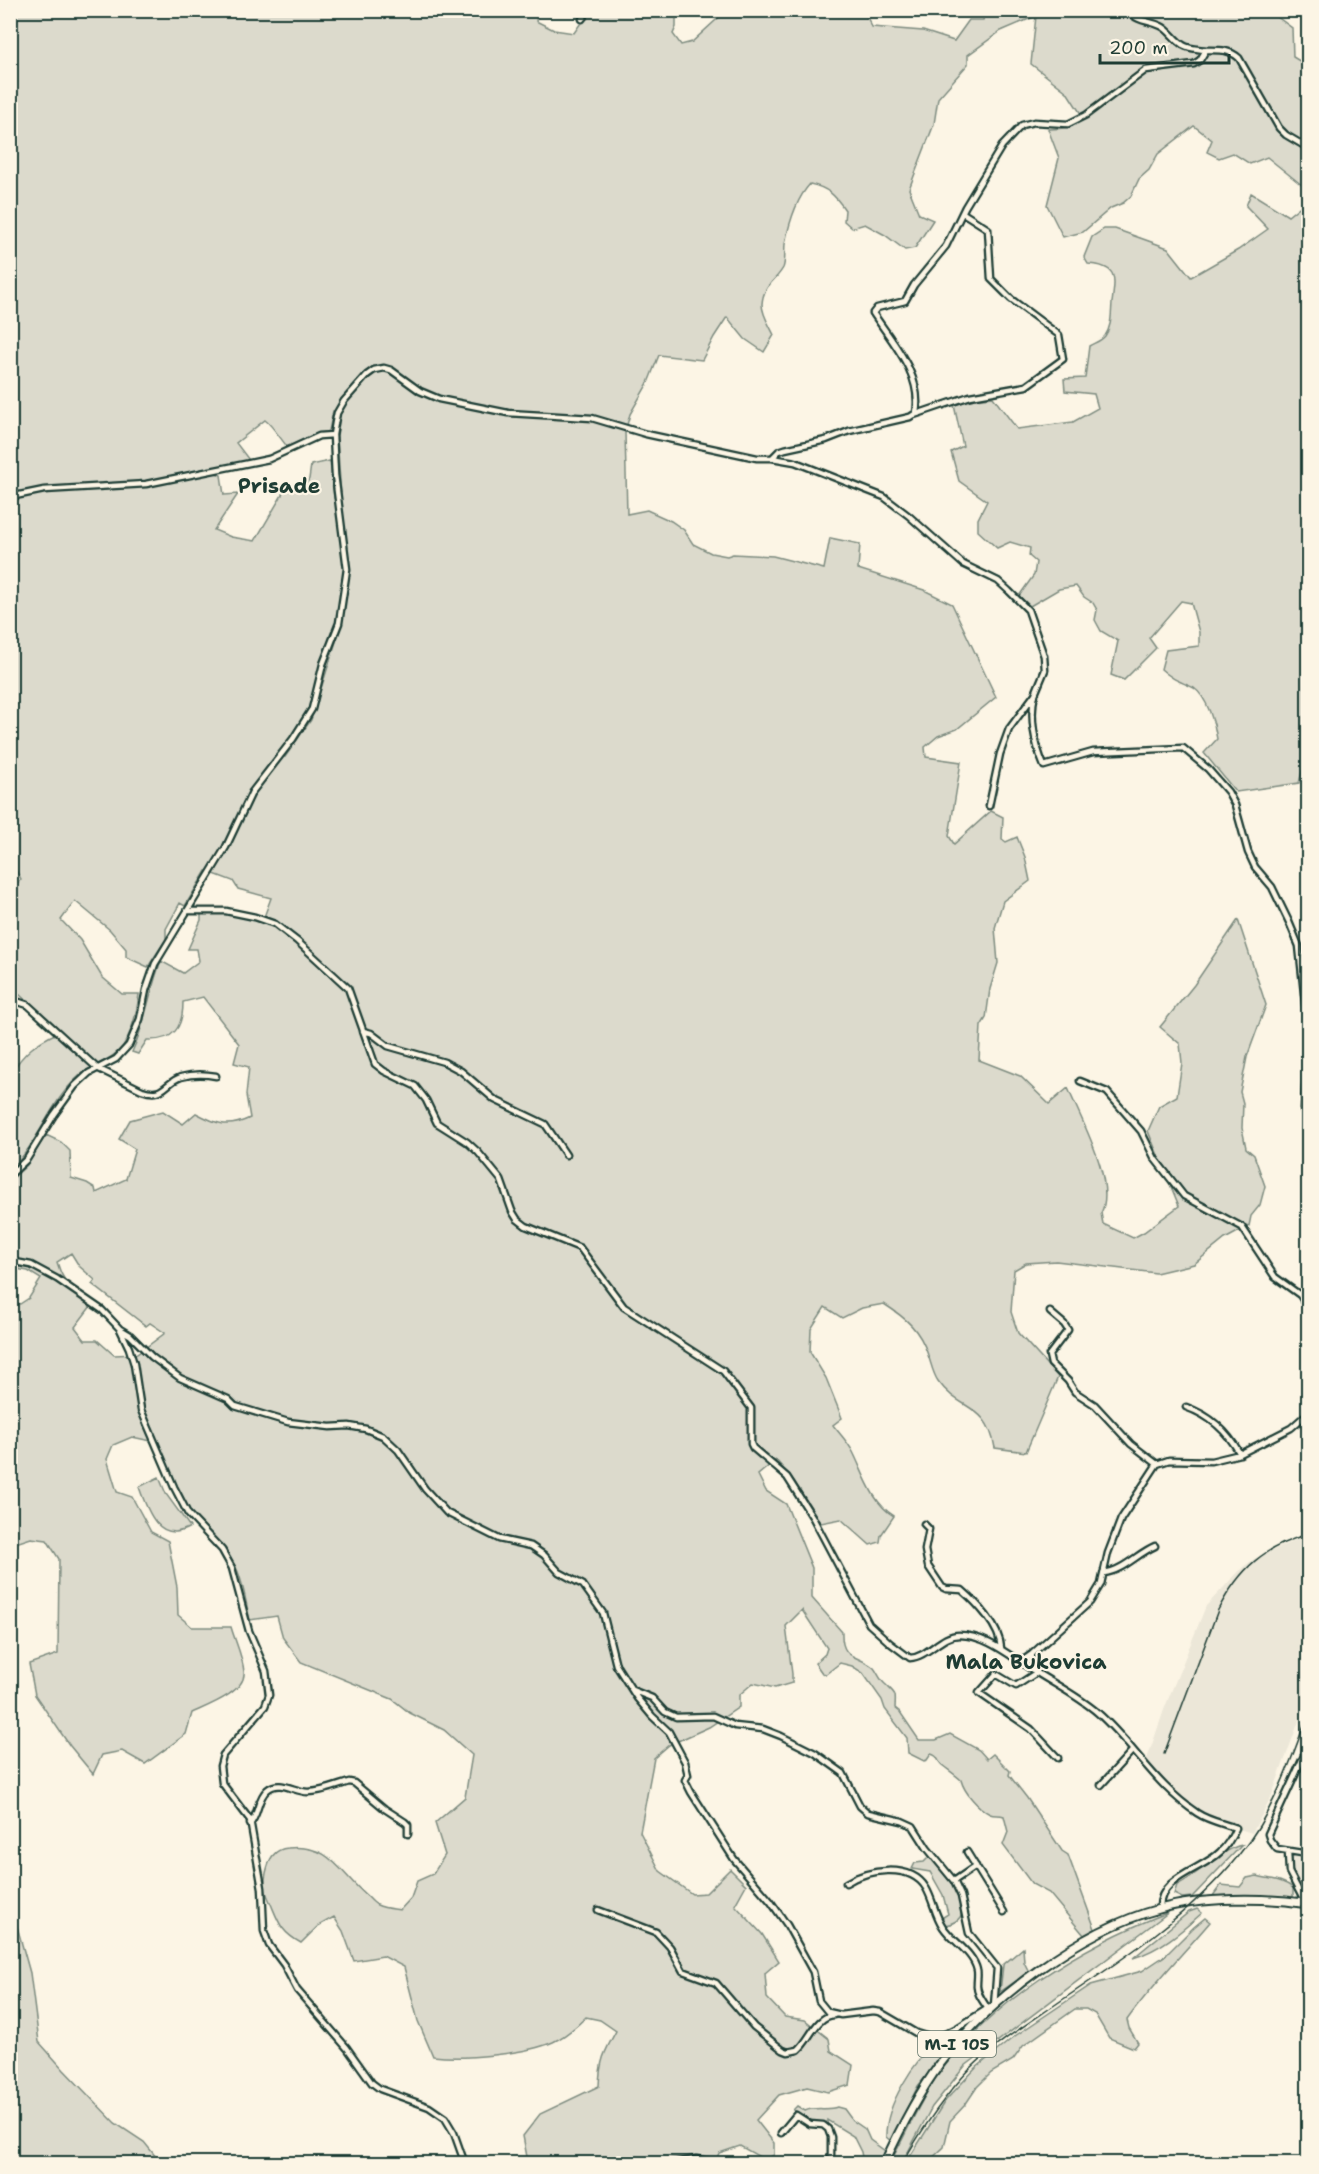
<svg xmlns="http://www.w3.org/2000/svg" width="1319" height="2174" font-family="'Shantell Sans',sans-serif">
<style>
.built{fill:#ece7d8}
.green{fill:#dcdacc;stroke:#7e8c80;stroke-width:1.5;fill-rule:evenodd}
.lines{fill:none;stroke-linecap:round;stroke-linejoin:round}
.minor-casing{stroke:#1f3d34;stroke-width:9}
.primary-casing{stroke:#1f3d34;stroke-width:11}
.minor{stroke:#fcf5e5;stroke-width:4.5}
.primary{stroke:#fcf5e5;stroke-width:7}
.rail{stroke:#1f3d34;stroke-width:1.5}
.labels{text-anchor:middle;stroke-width:4.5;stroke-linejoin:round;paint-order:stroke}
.shield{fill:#fcf5e5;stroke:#617469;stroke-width:1.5}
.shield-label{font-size:16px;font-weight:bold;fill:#1f3d34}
.quarter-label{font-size:21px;font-weight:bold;fill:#1f3d34;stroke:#fcf5e5}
</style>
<rect width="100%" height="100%" fill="#fcf5e5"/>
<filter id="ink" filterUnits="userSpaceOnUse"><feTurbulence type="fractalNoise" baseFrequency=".0167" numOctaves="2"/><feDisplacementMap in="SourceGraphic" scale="12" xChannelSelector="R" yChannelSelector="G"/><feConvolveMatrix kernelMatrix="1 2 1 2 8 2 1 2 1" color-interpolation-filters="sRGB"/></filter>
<g filter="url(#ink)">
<!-- built -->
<path class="built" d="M1308,1534v162l-38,104 -18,33 -51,-16 -56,-52 20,-58 41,-101 37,-39 11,-8z
M1289,1855l19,1v40l-3,1 -4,-4 -11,-27z"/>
<!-- green -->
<path class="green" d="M538,10l-2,11 18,9 20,3 15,-22h87v16l-3,7 8,11 11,-3 35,-32 137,1 8,16 51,4 31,10 15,-21h14l2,-10h160l18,7 5,-6h105l3,5 16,12 1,29 15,9v124l-41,-33 -17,7 -17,-11 -14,5 -12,-6 5,-12 -18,-14 -36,28 -9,16 -10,9 -8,17 -8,7 -12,5 -28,24 -20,5 -16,-32 12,-47 -11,-29c16,-1 23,1 35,-12l-16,-25 -36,-28 5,-48 -35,15 -33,24v9l-30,34 -4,26 -25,65 10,25 14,6 -18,28 -10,2 -20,-15 -20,-11 -13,4 -8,-7 1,-11c-10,-15 -17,-22 -35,-26 -14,15 -21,40 -25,60 -1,7 1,18 -2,24 -7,13 -20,17 -21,36 0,11 8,22 12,31l-10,17 -19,-13 -18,-22 -13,20 -12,23 -43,-5 -11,28 -18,31 -5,18 2,82 20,-4 24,11 13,9 9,14 18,9 16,3 6,-2 40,2 51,13 6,-31 30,6 -2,25 66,21 28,14 44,93 -39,32 -19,7 -13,11 1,10 35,5 -12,74 5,8 37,-33 12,6 -1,22 4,3 11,-5 8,20 5,24 -27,20 -8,27 3,35 -8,26 -4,29 -5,8 -2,34 41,16 29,28 19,-16c12,30 49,95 33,125l2,11 30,14 11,-6 35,-26 -31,-75 11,-25 18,-10 5,-33 -2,-19 -20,-17 34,-42 44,-65 28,85 -19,52 -7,35 3,11 -1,25 4,20 8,7 11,31 -5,19 -9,11 -2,10 -24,13 -31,25 -38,9 -100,-12 -30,2 -12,7 -3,42 7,21 40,44 -32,75 -31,-4c-8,-46 -35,-36 -57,-67 -5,-7 -7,-18 -10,-26 -8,-25 -22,-37 -44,-51l-22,4 -20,10 -17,-11 -14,22 -1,23 16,26 16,40 -9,7c6,8 15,17 20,27 11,22 19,51 41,64l-13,19 -1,7 -10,3 -29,-26 -20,4 -27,-42 -18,-21 -18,15 8,16 20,13 26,64v30l30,34c-1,29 16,22 32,36 4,5 6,12 11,16 11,11 11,8 10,24l5,4 19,28h17l14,-6 29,16 8,9 6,-5 17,17 -1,4 18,23 35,53 6,4 27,74 -11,6 -35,-42 -17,-9 -29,-39 5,-13 -4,-16c-4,-2 -10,0 -14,-2 -12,-6 -26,-22 -29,-34 -5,-5 -17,-13 -20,-16 -5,-5 -2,-8 -10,-10l-4,6 -3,1 -16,-8 -1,-15 -22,-29 -3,-9 -19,-27 -11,-7 -12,-3 -14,11 -4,-1 -7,-10 10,-9 2,-6 -25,-38 -16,16 6,48v9l-17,5 -22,-5 -14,12v12l-30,20 -40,18 -15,13 -14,74 20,39 32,23 14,-1 24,-24 16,16 -11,20 27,29 17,27 -14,12 2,25 18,19 20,3 24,19 2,12 22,14 -3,20 -22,7 -21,-5 -28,8 -23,25 18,23v12l-9,5 -25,-14 -21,7 -4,10h-36l-1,-2 -18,3 -127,-1 -6,-6 -4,-21 17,-22 59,-28c1,-26 5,-33 17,-55l-16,-11 -14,-3c-10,10 -20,19 -33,25 -28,12 -90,18 -120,14l-15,-35 -14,-54 -21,-11 -29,5 -11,-30 -9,-14 -16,9 -17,17c-20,-11 -22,-20 -30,-39 -6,-14 -8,-16 -5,-31 3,-13 7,-24 22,-25 42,-5 51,24 79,48 3,3 6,7 10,9 6,3 16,4 23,5l11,-12 6,-17 16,-7 12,-19 -10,-32 30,-26 7,-42 -28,-25 -34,-17 -18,-14 -91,-37 -18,-24 -6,-22 -27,4c-4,-15 -7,-42 -15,-54 -14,-22 -36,-38 -50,-61 -12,-20 -16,-44 -29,-63l-24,-5 -19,8 -6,14 10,33 15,5 19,35 17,9 9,46 1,28 14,12h39c4,14 12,30 13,45 2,20 -37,34 -52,41l-6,21 -41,30 -23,-13 -20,4 -9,19 -23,-28 -35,-51 -6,-31 29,-10 1,-95 -12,-19 -16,-2 -15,5 -5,-3v-239l9,3 9,-6 12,-19 -13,-8 -17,-3 -1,-70 3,-2 -2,-3v-13l16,-15 19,-30 15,7 9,9 1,27 16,5 8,5 1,5 30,-14 9,-30 -16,-10 11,-19 33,-9 20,13 13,-11c21,11 31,16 54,5l-4,-23 3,-28 -15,-4 5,-19 -36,-47 -20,5c0,26 -9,39 -36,38l-9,14 -6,-2c14,-29 17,-61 29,-91l22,12 16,-12 -2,-12h-9l13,-29v-7h17l1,-5 45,9 7,-19 -33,-9 -5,-8 -27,-10 -21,35 -5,-3 -14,26v10l-18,28 -22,-10v-8l-16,-19 -35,-29 -14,19 19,20 22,37 20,17h17c-2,18 -6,36 -16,52 -11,15 -32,18 -45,31 -29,26 -39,66 -67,92 0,-14 -3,-91 1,-97 11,-19 25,-30 45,-39v-5l-46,-41v-75l5,-3 -5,-17 10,-13 -6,-10 -4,-3v-855zM333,411l7,3 -3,22 4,60 -7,2 -4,-37 -19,4 -2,14 -4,6 -22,5 -1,5 -27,46 -24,-4 -17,-7 24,-36 -14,1 -3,-20 -10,-4 38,-11 -13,-17 29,-23c8,6 17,21 24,29l40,-18zM341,626l-30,94 -26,37 -6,-2 29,-45 11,-38 15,-43zM71,1253l8,13 16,14 -3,4 54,42 4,-3 15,10 -28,21 -23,1 -17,-15h-12l-10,-13 16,-21c-16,-14 -28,-22 -34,-44z
M1251,193l37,23 20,-16v550l-9,33 -63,9 -32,-39 13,-14c-2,-15 -10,-42 -23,-51 -14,-7 -21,-8 -33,-19l5,-19 33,-4v-14l-8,-29 -10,-2 -32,37 7,10 -32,32 -13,-5 7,-34 -17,-10 -6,-11 2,-10 -4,-7 -9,-6 -8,-11 -17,3 -29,17 -11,-10 15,-21 2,-13 -7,-6 1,-8 -20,-6 -13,6 -19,-17v-12l9,-18 -28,-20 -8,-29 12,-6 -9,-41 20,-6 19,-2 24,32 56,-7 25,-14 -4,-14 -29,-3 -1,-12 21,-1 4,-32c5,-3 12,-5 16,-10 7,-10 6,-22 7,-33 3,-25 7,-37 -24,-39l-4,-7 8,-20 12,-8h11l53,19 23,29 47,-27 30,-21 -22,-23z
M159,1477l7,17 24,33c-31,18 -43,-17 -51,-40z
M1242,1845l-50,52 -10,1 -8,-4 3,-9c21,-10 45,-36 65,-40z
M930,1856c16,18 31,34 31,60 -4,6 -9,8 -16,9l-5,-6 8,-5 -5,-19 -13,-23 -18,-3 3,-6 9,-1z
M1257,1876c15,4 24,3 36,12v10l-81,-1 9,-12 19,2 7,-9z
M11,1905l19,68 9,69 25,28 51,53 29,19 17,21h-150z
M1197,1909l5,4c-21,19 -42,37 -69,45l56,-46z
M1169,1912l-204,154 -33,41 -30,56h-12c15,-27 28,-58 45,-84 56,-78 146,-133 234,-167z
M1205,1918l5,4c-28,33 -58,63 -83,98l2,8 9,15 -4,5 -25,-10 -14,-24 -9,-5h-11l-52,37 -10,14 -22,13 -14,14 -12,18 -15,16 -6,26 -17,16h-21l39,-62 31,-33 39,-32 76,-51 51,-14 24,-16 28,-28z
M1023,1948l1,14 5,10 -29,20 3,-27z
M963,2027l1,3 -46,56 -27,55 -5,-4c-1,-31 28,-77 52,-96 7,-6 17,-10 25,-14z
M797,2106l8,5c11,-5 22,0 32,-4l7,2 8,11 13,9 5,11 15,11 -6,12h-16l-2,-11 -8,-16 -26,-16v4l-17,-4 -17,-10z"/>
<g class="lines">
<!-- minor casing -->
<g class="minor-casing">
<path id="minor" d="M1127,10c14,14 19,9 34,16 9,4 13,14 22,19 6,4 16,4 23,5
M582,19l7,-9
M914,415l56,-19 56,-10 37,-27 -4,-24 -48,-36 -20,-20 -3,-50 -25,-16
M772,458l23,4 89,35 25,19 54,48 35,17 11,10 19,19 16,46 1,14 -10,24 -26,35 -9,25 -11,52
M10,497l34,-7 102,-6 123,-25 50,-23 14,-1
M1035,694c-6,23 0,51 9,72l49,-14 90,-4 25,21 20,23 7,13 13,47 7,15 17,20 17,35 10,24 9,85 -4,81 4,15
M187,911h39l29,6 20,7 22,17 51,47 27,76 9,7 31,15 11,14 11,23 30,19 11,10 23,28 11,31 5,8 9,7 54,22 44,59 99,64 28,37v36l2,4 34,29 26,41 56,106 21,19 20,15c18,-1 31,-23 49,-23 25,0 46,17 66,30 23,16 51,29 73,48 36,32 57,72 99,100 12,8 25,10 39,15 -4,9 -9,18 -16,24 -18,18 -61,25 -60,56
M10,999l18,6 69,63 45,22c22,8 22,-7 39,-13 11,-3 24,-3 35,-1
M363,1031l8,2 17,13 56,16 17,9 34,29 50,24 21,31
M1080,1081l27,11 34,39 14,28 29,37 58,31 33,50 25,18 8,13
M10,1175l17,-16 27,-44 21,-29 14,-13 27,-14 13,-14 11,-26 6,-29 9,-26 71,-117 26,-55 41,-53 19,-30 11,-45 16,-41 8,-54 -12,-94 -2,-40 2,-12 2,-10 7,-12 23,-26 7,-5 10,-2 7,2 29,21 19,8 69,14 84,5 54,16 111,24h15l7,-7 6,-2 41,-9 23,-9 61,-14 6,-4c7,-38 -24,-71 -43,-100l4,-5 28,-7 9,-16 32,-39 19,-39 37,-61 20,-21 12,-3 34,2 18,-9 60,-45 48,-6 6,-4 6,-10c13,0 23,-1 33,8l40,70 7,7 22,13
M10,1261l21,4 26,14 45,31 18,19 9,19 5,16 7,46 33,77 14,27 34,36 10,18 17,63 17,40 3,24 -4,11 -42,49 -3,11 2,17 28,37 12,68 2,43 5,14 15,20 13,25 50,58 25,35 8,6 49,18 16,11 9,15 11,31
M1050,1312l14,12 4,6 -19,25 2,9 17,17 7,11 20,13 36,39 26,20
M120,1329l10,6 22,22 28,21 48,21 7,7 53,16 42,5 19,-1 17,3 17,7 15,14 27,39 22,24 52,26 32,7 13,9 15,17 24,13 20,28 13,52 21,33 15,18 17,16 16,30 3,13 -3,5 6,12 43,67 37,43 16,23 26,47 6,29 9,11 13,3 32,-4 7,1 36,21 16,5 9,-2 16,-8 30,-19
M1186,1407c23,8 42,25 54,47
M924,1524l5,5 -4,21 3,16 14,21 4,2 16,1c15,13 38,37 39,58
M1104,1573c19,-2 34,-20 51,-27
M1032,1654l-1,9 5,10 -20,13 -20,-12 -17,19 52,36 27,29
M1017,1660l8,-1 7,-5 58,-52 11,-18 7,-31 13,-34 36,-55 12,-4 42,1 29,-7 51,-26 17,-15
M632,1690l20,8 13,14 11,5 37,-1 22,10 28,3 18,7 34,17 28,20 17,33 8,7 34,8 11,5 14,22 27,33 7,15 8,37 28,35 -3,38
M1308,1747l-40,87 2,6 7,9 31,5
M1101,1785l31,-34
M250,1824c9,-10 7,-25 17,-34 13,-11 27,2 41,2 14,0 28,-6 41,-10l5,1 31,26 20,13 3,3v9
M967,1852l37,60
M1288,1852l1,20 14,27
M954,1881l22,-15
M846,1883c21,-13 64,-21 80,5 7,12 9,27 17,39 9,14 30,25 34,43 1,4 0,9 0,14 -1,9 6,17 11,25
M598,1910l58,22 14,15 13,24 33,12 38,44 29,23 5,2 10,-2c12,-10 18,-34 36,-35
M781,2133l15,-18 14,9 13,1 5,4 3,8v27
M667,2164l30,-5 25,5"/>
</g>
<!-- primary casing -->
<g class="primary-casing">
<path id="primary" d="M884,2164c16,-35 33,-69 56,-100 49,-65 140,-134 219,-155 43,-12 106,-12 149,-5"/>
</g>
<!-- minor -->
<use href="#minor" class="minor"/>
<!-- primary -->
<use href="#primary" class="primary"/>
<!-- rail -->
<path class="rail" d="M1164,1754l54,-144c22,-42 46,-63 90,-76
M902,2164c20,-35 41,-67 69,-96 27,-27 61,-47 91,-68 60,-40 131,-88 176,-144 34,-41 52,-92 70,-142"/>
</g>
</g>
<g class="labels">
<!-- shield labels -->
<rect class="shield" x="918" y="2031" width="78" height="26" rx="4.5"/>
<g class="shield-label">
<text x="957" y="2050">M-I 105</text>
</g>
<!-- quarter labels -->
<g class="quarter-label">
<text x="279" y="493">Prisade</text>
<text x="1026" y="1669">Mala Bukovica</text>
</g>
</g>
<!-- margin -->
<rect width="1319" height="2174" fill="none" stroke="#fcf5e5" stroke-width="36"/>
<rect x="18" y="18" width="1283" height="2138" fill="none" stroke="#1f3d34" stroke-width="2" filter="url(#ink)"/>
<!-- scale -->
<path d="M1100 54v9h129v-9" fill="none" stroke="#1f3d34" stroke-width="3"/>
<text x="1109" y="54" font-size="18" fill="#1f3d34" stroke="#fcf5e5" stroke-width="4.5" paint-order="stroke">200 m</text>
</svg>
